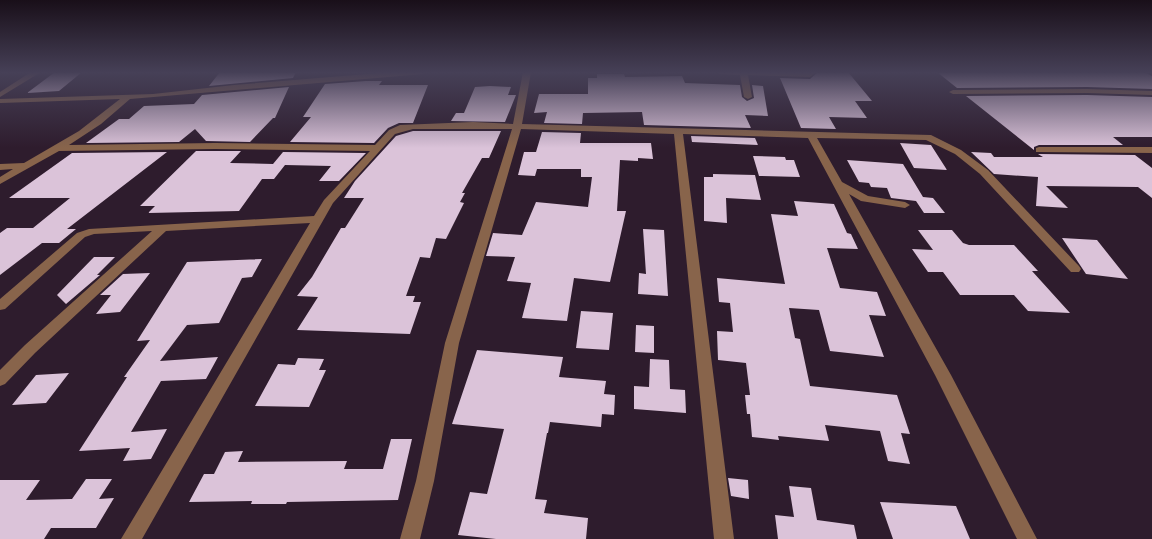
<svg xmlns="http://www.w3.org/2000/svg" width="1152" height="539" font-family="Inter,sans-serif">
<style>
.building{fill:#dbc3d9}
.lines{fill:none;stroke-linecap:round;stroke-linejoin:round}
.minor{fill:#88644b;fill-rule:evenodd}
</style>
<rect width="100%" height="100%" fill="#2e1c2d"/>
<!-- building -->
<path class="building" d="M55,72h27l-23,19 -32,2z
M220,72h76l-3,6 -84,8z
M818,72h30l24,29h-17l12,17 -38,-1 7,12 -35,-1 -21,-50 30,1z
M937,72h207l8,4v13l-65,-2 -130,1z
M597,74h27l1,3 57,-1 3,7 55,2 2,12 5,4 7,-3 -2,-13 11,1 5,30 -23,-1 6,13 -107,-3 -2,-13 -59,1 -1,11 -38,-1 3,-11 -13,1 5,-19h49v-16h9z
M366,81h16l-3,4h49l-15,38h-14l-11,5 -14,15 -84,-1 21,-25h-8l22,-33z
M490,86l21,1 -3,8h8l-11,27 -54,-1 5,-8h8l11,-26z
M289,87l-14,31h-2l-23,24 -44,-1 -11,-12 -16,13 -93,1 33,-24h10l15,-13 50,-2 8,-9z
M1087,95l65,2v40h-39l10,8h-84l-5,2v3l-68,-54z
M413,131h88l-12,27h-7l-20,35h3l-5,9 4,1 -18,36 -10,-1 -6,20 -10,-1 -14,39h9l-2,6h8l-11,32 -113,-4 21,-33 -21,-1 15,-19 29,-49h4l19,-30h-20l11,-17 41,-45z
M542,132l39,1 -1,10h71l2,16 -15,-1v3l-18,-1 -3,51h9l-16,71 -36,-4 -7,43 -45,-3 9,-35 -24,-2 8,-24 -29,-1 7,-23 29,2 14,-33 52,5 4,-30h-11v-8h-44l-2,7 -17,-1 6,-23h12z
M691,136l64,2 3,7 -66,-3z
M900,143l31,2 16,25 -33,-2z
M196,151h45l-11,12 43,1 10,-12 83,1 -27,28h-20l12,-15 -46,-1 -11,14h-12l-23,32 -91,2 7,-7h-15z
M167,152l-100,77h9l-17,14h-17l-42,32v-42l7,-5h26l37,-30h-61l63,-45z
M971,152l20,1 3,4h49l-5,-3 97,1 17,13v30l-14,-11 -92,-1 22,22 -32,-2 2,-29 -44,-3z
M753,156l32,1 1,3h8l6,17 -41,-1z
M847,160l56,4 20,33 10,1 12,15h-21l-8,-12 -25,-3 -4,-10 -16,-1 -2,-4 -10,-1z
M713,174l42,1 6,25 -35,-2 1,25 -23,-2v-44h9z
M794,201l40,3 13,29 4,1 7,15 -31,-1 13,40 37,4 9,24 -17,-1 15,42 -54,-6 -11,-41 -30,-2 6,30 5,1 10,47 87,9 13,39 -9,-1 9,31 -22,-3 -8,-30 -55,-6 4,16 -51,-5 1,4 -27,-3 -2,-23h-3l-2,-19h5l-4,-32 -28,-3 -1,-29 16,1 -3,-29 -11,-1 -2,-24 68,6 -14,-70 27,2z
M643,229l21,1 4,66 -30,-2 1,-21 7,1z
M918,230h34l11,13 6,2h45l24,26h-6l38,42 -42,-2 -14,-16h-54l-17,-23h-15l-16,-23 21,1z
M1062,238l35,2 31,39 -42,-5z
M94,257h21l-18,18h3l-34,29 -9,-9z
M262,259l-10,18 -10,1 -23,45 -32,2 -27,36 58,-4 -12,22 -45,2 -30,51 36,-3 -16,30 -28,2 7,-13 -51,3 48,-74h-3l26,-37 -13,1 50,-79z
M150,273l-30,39 -24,2 15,-19h-11l23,-21z
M581,311l32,2 -4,37 -33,-2z
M636,325l18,1v27l-19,-1z
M477,350l86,7 -4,20 47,4 -2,13 11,1 -1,20 -12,-1 -1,13 -51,-5 -2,11h-1l-12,66 12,1 -3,13 44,5 -2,21h-90l-38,-4 12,-43 17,2 17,-65 -52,-5z
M298,358l26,1 -5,11h7l-17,37 -54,-1 23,-42 17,1z
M650,359l19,1 1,29 15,1 1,23 -52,-4v-23l15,1z
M69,373l-23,30 -34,2 24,-30z
M391,439h21l-14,61 -111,2 -1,2h-35l1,-3 -63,1 15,-28h10l11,-22 18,-1 -5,11 109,-1 -3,8h39z
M728,478l20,2 1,19 -18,-3z
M86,479h26l-13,20 15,-1 -18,30h-45l-7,11h-44v-59h40l-14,20 46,-1z
M789,486l22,2 6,32 37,5 3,14h-79l-3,-24 19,2z
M880,502l76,4 14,33h-77z"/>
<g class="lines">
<!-- minor -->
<path class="minor" d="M31,72h10l-41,25v-5z
M392,72h35l-4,2 -293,25 -29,25 -32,21 146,-2 160,2 14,-15 11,-5 73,-3 40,2 10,-52h8l-9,52 409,11 30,15 27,20 91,96 2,3 -2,3h-8l-91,-98 -25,-20 -29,-14 -109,-2 25,44 26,14 37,6 5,3 -5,3 -44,-7 -12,-7 102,181 86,164h-20l-82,-164 -127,-237 -125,-4 51,405h-20l-40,-405 -153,-5 -62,214 -25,138 -14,58h-20l16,-58 29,-138 67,-214h-99l-18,5 -62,69 -191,336h-21l189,-316 -144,8 -131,122 -30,31 -5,2v-16l25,-25 127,-114 -58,3 -9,3 -80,72 -5,1v-11l77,-66 12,-4 225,-13 10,-16 46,-49 -155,-2 -156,2 -59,33v-7l13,-8 -13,1v-6l24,-1 55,-32 41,-32 -120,4v-4l153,-5 81,-9z
M716,72l92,1 8,-1 -6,5 -62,-2 4,22 -4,2 -4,-2 -4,-22 -20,-1z
M1087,89l65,2v4l-65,-2 -134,1 -4,-2 4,-2z
M1039,147h113v6l-116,-1v-4z"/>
</g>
<!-- sky -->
<linearGradient id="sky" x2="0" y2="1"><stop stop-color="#190f19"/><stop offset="0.49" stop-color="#464057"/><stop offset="1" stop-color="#464057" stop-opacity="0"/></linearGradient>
<rect width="1152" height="148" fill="url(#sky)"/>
</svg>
